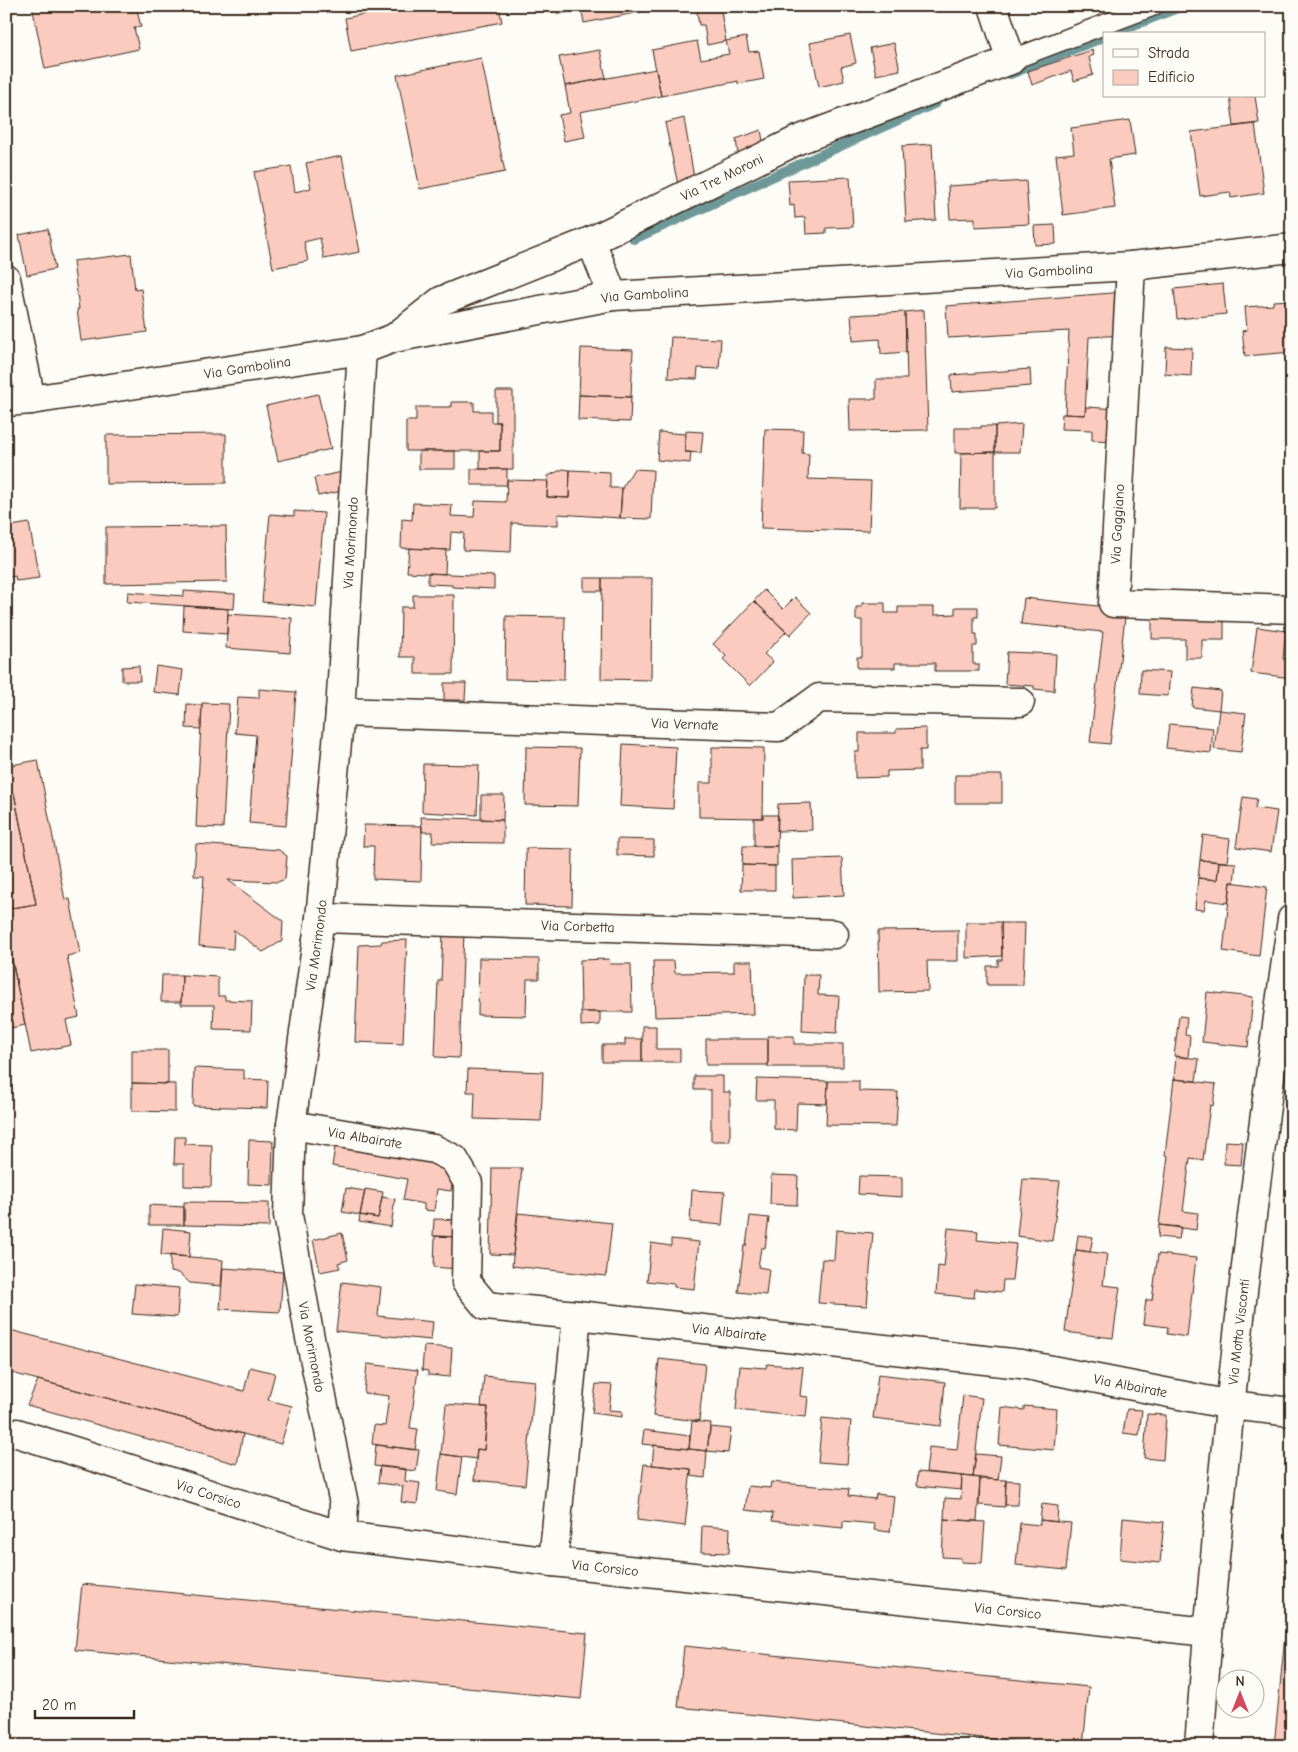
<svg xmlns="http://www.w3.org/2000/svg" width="1298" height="1752" font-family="'Comic Neue',sans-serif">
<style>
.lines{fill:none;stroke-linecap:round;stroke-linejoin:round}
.stream{stroke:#6e9898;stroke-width:10}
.building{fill:#facbbe;stroke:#3b2a1e}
.service-casing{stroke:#3b2a1e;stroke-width:22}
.minor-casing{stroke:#3b2a1e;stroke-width:31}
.service{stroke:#fdfcf7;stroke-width:19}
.minor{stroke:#fdfcf7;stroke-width:28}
.labels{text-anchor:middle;stroke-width:5;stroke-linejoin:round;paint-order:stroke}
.street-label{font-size:14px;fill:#3b2a1e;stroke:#fdfcf7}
</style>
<rect width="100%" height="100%" fill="#fdfcf7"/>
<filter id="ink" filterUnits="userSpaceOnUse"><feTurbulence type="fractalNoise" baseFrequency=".02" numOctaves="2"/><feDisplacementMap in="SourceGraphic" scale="10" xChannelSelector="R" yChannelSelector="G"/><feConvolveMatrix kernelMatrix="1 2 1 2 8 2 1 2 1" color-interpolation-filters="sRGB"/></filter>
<g filter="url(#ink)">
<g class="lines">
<!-- stream -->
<path class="stream" d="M1112,34l70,-28
M1010,74l94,-37
M634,239l302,-136"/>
</g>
<!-- building -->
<path class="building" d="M32,6h98l1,6 6,-2 4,17 -7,1 5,21 -94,20z
M403,6h96l3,16 -151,29 -6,-33z
M556,6h15l1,6 -14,2z
M581,6h63l1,5 -61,12z
M696,6h24l6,35 -19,4 -3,-20h-5z
M1040,6h20l-19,6z
M850,35l6,28 -15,4 3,14 -25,6 -9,-44z
M746,37l3,15 10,-1 5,28 -26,5v-3l-4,1 -73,14 -9,-46 45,-9 4,18 28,-5 -3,-13z
M894,43l6,27 -24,5 -6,-27z
M600,50l6,28 -41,8 -6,-29z
M1092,50l2,5 -5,2 4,18 -19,6 -3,-10 -39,14 -4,-14z
M481,58l24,114 -85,17 -23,-114z
M656,69l5,27 -81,16 5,25 -21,4 -5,-26 11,-2 -5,-27z
M1230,96h25l4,27 -25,3z
M684,118l10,60 -16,7 -13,-62z
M1130,120l5,35 -26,4 6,49 -52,7 -7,-60 18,-2 -3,-25z
M1255,124l9,69 -33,5 -1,-6 -30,4 -9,-64z
M761,130l2,11 -25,13 -2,-15z
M932,144l4,76 -30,2 -4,-76z
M342,156l18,96 -36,7 -4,-21 -16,4 4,19 -35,7 -19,-96 37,-6 4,26 16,-4 -5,-25z
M850,177l3,50 -27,1v5l-20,1 -1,-17 -10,1 -1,-13 -4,1 -2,-26z
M1026,181l3,43 -54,3v-9l-25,1 -2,-33z
M1055,225l1,19 -21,1 -1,-19z
M48,229l7,40 -28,6 -8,-40z
M131,254l4,36 6,-1 6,43 -66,9 -4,-32h2l-6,-48z
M1223,284l3,30 -49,5 -3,-30z
M1125,292v43l-36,2 -4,78 -20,-1 4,-83 -121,7 -2,-32z
M1292,300v52l-47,4 -3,-25 5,-1 -2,-23 28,-2v-4z
M924,310l4,120 -78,1 -1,-32h27v-20h31l-2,-67z
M905,312l1,40 -25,2 -1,-15 -27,2 -2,-26z
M671,337l50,2 -2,30 -21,-1 -1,11 -29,-1z
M1166,347l26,1 -1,28 -26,-2z
M581,348l52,2 -2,47 -52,-2z
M1030,369l1,17 -79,6 -1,-17z
M496,391h17v78h-33v-18h20v-29h-4z
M318,394l13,55 -53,12 -12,-55z
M579,395l52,2 -1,25 -52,-2z
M451,402h23v9h17v11h9v29h-94v-30h10v-14h35z
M1086,407l33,2 -1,32 -26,-1v-10l-31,-1 1,-15 23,1z
M1022,424l-2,28h-25v-26z
M981,426h14v26l-40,1v-25h26z
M765,429l38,1 -1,23 7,1 -1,25 63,2 -2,50 -108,-3z
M686,431l17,1 -2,21 -16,-1z
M659,432l26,2v18h6l-1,11 -33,-3z
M226,434v49l-120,1v-49z
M419,451h36v18h-36z
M995,452v56h-35l1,-55z
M471,469h36v16h-36z
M563,469l7,1 -1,28 -22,-1 1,-21z
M634,469l19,1 -2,49 -31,-1 2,-30z
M570,470l40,2v16h12l-2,30 -62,-4v11l-46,-2 -1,29 -48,-2 1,-17 -13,-1 -1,18 -49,-2 1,-29 10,1 1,-17 39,2 -1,11 23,1 1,-16 31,1 1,-22 41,1 -1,16 22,1z
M342,472v19l-24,5 -4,-18z
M294,511l30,2 -8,94 -54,-5 8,-88 24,2z
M29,523l10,55 -23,3 -1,-5 -9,2v-51z
M226,526l1,56 -121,2v-57z
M409,548l37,2 -1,24 -38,-2z
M428,573l66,3v13l-42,-2v-2l-24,-1z
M584,578h18v13h-18z
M602,578h50l-1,102 -50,-1z
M764,590l19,19 12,-12 16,16 -21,22 -36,-34z
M184,591l51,3 -1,15 -107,-7 1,-10 56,4z
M413,595h41l-1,79h-38v-17h-15l1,-50h12z
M1024,598l102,11 -16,135 -20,-2 13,-110 -82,-8z
M754,601l32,31 -22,22 9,8 -23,24 -27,-27 3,-3 -13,-12z
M862,603h23v10h13v-6h36v8l21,-1v-7h23v10h-4v17h3v12h-4v18h6v7h-44v-8h-40v5h-38v-11h5v-37h-6v-13h6z
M184,606l44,3 -1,25 -44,-3z
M1152,610h72v30h-22v18h-17v-19h-33z
M228,614l64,4 -2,35 -64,-5z
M506,616l59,1 -1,63 -59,-1z
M1257,627l29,4 -3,28 9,1v18l-41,-5z
M1007,652l49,2 -2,37 -20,-2v-3l-29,-2z
M139,666l1,15h-18v-14z
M156,666l27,4 -3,25 -27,-3z
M1141,670l29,2 -2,24 -28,-2z
M444,683h22l-1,17h-21z
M1194,688l27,3 -2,19 -27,-3z
M259,689l37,3 -10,134 -37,-3 7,-88 -21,-2 3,-36 21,1z
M202,703l27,1 -6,124 -27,-1z
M187,704l15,1 -1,24 -15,-1z
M1219,710l27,3 -5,39 -27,-3z
M1169,724l44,4 -2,25 -45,-5z
M926,728v22h-6v20l-33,1v6l-32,1v-26h4v-19h37v-4z
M623,744l53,3 -3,62 -53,-3z
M526,747l54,1 -2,58 -53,-1z
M712,747l52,1 -1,70 -64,-1v-34h13z
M38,760l27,140 5,-1 10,54 -13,3 12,61 -13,3 5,25 -40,8 -25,-123v-21l30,-5 -22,-111 -8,2v-29z
M423,764l56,1 -2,50 -55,-3z
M955,775h47v28h-47z
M14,793l22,111 -30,5v-114z
M481,795h23l-1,25 -22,-1z
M1243,797l14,2 -2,9 22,3 -6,41 -35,-5z
M811,803l1,27 -35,1 1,-27z
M763,815h15l-1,31h-23v-28h9z
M421,817l82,3v23l-71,-1 1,-10h-11z
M364,825l58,1 -1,55 -48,-2 1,-33h-11z
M1203,835l27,4 -3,23 -27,-2z
M617,839l37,1v16l-37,-1z
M196,844l83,6 8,6 -2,23 -7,3 -50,-2 55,41 -1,20 -19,11 -29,-22 -1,19 -34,-3 5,-70h-10z
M743,846h34v20l-35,-1z
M526,848l47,1 -1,57 -47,-1z
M842,858l2,37 -51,3 -1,-38z
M1200,860l19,2 -2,18 -19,-2z
M1219,862l17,1 -2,20 -3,-1 -3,21 -22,-3 -2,10 -9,-1 3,-31 19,2z
M742,865l33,1v24h-34z
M1231,882l36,5 -8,69 -36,-5z
M966,922h35l1,34 -36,2z
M1001,923h24l-2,62h-36v-19h11v-6h4z
M6,930l19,95 -19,4z
M958,930v31h-31l1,30 -49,1 -1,-61z
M443,933h21l-5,125 -24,-1 3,-76h3z
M407,940l-4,104 -48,-2 4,-97 22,-1 1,-3z
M479,958l60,1v20h-12l-1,37 -48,-1z
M609,959l1,5h21l1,48h-51l-1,-52z
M653,961h21l1,12 59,-1v-11h18l2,53 -99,3z
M162,975h20l-1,27h-20z
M182,975l36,2v19h7v4l27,1 -1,29 -38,-1 1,-24h-33z
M804,975h15l-1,20 21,1 -2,37 -35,-2z
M1207,992l46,5 -5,50 -46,-5z
M581,1012h19v13l-19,1z
M1179,1016l8,1 -2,18 5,1 -2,22 -14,-2z
M642,1026h14v23h24v13h-38z
M768,1036h26v8h49v23h-75z
M625,1039h17v23h-40v-17h23z
M706,1039h62v26h-62z
M132,1050h36v34l-36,-1z
M1176,1056l23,3 -3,22 -22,-2z
M194,1068l50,2v9l24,1 -1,28 -74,-2z
M468,1069l75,3 -2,49 -67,-2 1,-27h-8z
M694,1076h29v16h7v49h-19v-51h-17z
M757,1079l71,2 -1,23 -30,-1 -1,27 -22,-1v-29h-18z
M1174,1079l42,5 -3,22 -3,-1 -7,55 -13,-2 -7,53 15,2 -2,17 -37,-5 9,-69 -3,-1z
M828,1081h31v10l39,1 -2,34 -70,-1z
M132,1083l43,1v28l-43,-1z
M175,1137h10v7l27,1 -1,42 -27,-1v-22h-10z
M249,1140l24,1 -1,44 -24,-1z
M336,1141l119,25 -4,25 -14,-2 -3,22 -10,-1v-6l-21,-4 4,-21 -75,-13z
M1225,1141l18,1 -2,23 -17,-1z
M492,1168h30l-9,87 -23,-1z
M771,1175l27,1 -1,29 -27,-1z
M859,1176l43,1v20l-44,-3z
M1023,1179l37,2 -8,60 -35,-5z
M346,1188l19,3 -5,24 -18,-3z
M365,1189l18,3 -5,26 -18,-3z
M692,1190l33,2 -3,33 -32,-3z
M382,1197l13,2 -4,28 -32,-5 1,-7 18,3z
M184,1202l85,1v24l-85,-2z
M149,1205l35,2v18h-35z
M518,1213l94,10 -6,53 -94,-10z
M750,1216l19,2 -4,30h-4l-3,19 11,2 -3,26 -28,-3 6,-46h2z
M434,1219l26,1 -1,17 -26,-1z
M1159,1225l22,2 -2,12 -21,-2z
M163,1228l28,3 -2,26 -28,-2z
M948,1228l30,3 -1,9 39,4 -4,36h-9l-1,12 -27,-3 -1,9 -38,-4 2,-28 6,1z
M836,1230l37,3 -6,73 -49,-3 4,-44 12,1z
M342,1233l6,27 -10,3 2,5 -20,4 -7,-32z
M1078,1235l15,2 -3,15 -14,-2z
M435,1236l23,1 -1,32 -23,-2z
M671,1239l28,3 -5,47 -20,-2v-3l-27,-3 4,-38 20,3z
M1076,1250l31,4 -4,31 17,2 -7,51 -48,-6z
M1158,1254l38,4 -9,79 -20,-3 1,-7 -25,-3 3,-24h6z
M170,1255l53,5 -2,26 -31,-3 -11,-10 -9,-1z
M223,1268l60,4 -3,40 -60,-3z
M342,1282l39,5 -3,29 55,6 -2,18 -95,-9z
M135,1284l44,4 -2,29 -45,-3z
M6,1329l238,62 6,-24 25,6 -7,27 24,6 -11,38 -273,-72v-4l-2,-1z
M424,1346l28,2 -2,29 -22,-2v-4l-6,-1z
M659,1359l46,5 -6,57 -46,-5z
M367,1364l51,6 -8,58 8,1 -3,21 -43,-6 2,-19 11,1 4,-30 -25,-3z
M767,1364l36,3 -3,29 8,1 -2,20 -70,-7 4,-44 26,2z
M878,1374l67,8 -4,44 -68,-8z
M484,1376l51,5 -10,104 -51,-5 3,-31 7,1 4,-43h-7z
M38,1380l205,54 -6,30 -210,-59z
M596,1384l16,1 -3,25 13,1v6l-30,-4z
M963,1395l19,3 -9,79 -47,-5 3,-25 28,3z
M446,1404l42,3 -4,43 -7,-1 -1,10 -35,-5z
M1024,1406l33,3 -3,41 -55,-5 3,-38 22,3z
M1127,1409l15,1 -3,25 -16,-2z
M1147,1414l19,1 -3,45 -19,-2z
M822,1418l29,3 -4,43 -29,-2z
M692,1421l19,2 -4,28 -18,-2z
M710,1427l21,2 -3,24 -21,-2z
M644,1430l46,6 -1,13 -47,-5z
M376,1445l43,5 -3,21 -42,-5z
M654,1445l53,6 -2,27 -14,-2v-7l-39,-4z
M441,1454l21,3 -5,37 -20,-3z
M976,1454l25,2 -3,24 -25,-3z
M644,1464l47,5 -6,57 -48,-6z
M380,1466l26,3 -1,12 15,2 -3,21 -16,-2 2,-16 -25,-3z
M918,1472l44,4 -1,14 -44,-4z
M962,1476l18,2 -3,43 -33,-2 1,-21 16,1z
M980,1479l26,1 -1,27 -26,-2z
M1006,1480l13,1 -1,24h-13z
M771,1482l78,7 -1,7 27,3 1,-5 18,2 -4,36 -16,-2 1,-6 -32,-3v7l-71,-7 1,-8 -28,-3 3,-24 22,2z
M1042,1504l16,2 -1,16 -17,-2z
M1123,1518l41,4 -4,41 -40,-4z
M944,1519l41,3 -3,41 -21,-1v-4l-19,-1z
M1040,1520l31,3 -5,47 -50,-5 4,-42 20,2z
M702,1526l28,2 -1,25 -28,-1z
M1292,1561v185h-18l16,-159z
M82,1584l505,49 -6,66 -506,-49z
M684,1646l405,41 -6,59 -51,-3 -354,-36z"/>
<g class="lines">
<!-- service casing -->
<g class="service-casing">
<path id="service" d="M1011,60l142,-54"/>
</g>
<!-- minor casing -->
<g class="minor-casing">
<g id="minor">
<path d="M591,241l22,55"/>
<path d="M1131,266l-18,337 179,6"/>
<path d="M6,279l25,121"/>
<path id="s1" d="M398,335l43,-34 150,-60 207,-101 213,-80 -18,-54"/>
<path id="s2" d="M6,402l25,-2 331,-50 32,-12 219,-42 518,-30 161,-18"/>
<path id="s3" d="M340,712l439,15 40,-29 201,4"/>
<path id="s4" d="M320,918l514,16"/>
<path id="s5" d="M291,1125l143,24 20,10 14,24 -2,99 20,24 91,9 444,49 210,41 61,7"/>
<path id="s6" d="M17,1433l325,103 211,26 655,70"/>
<path id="s7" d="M342,1536l2,-32 -35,-171 -21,-118 3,-90 29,-207 20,-206 22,-362"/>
<path d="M553,1562l24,-247"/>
<path id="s8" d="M1199,1746c21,-277 53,-553 93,-827"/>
</g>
</g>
<!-- service -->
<use href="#service" class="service"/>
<!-- minor -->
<use href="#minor" class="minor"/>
</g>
</g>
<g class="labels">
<!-- street labels -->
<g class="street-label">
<text dy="5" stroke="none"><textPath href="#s1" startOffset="362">Via Tre Moroni</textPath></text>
<text dy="5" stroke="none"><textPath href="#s2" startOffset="1054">Via Gambolina</textPath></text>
<text dy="5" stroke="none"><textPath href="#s2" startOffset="649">Via Gambolina</textPath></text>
<text dy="5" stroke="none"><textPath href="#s2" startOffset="244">Via Gambolina</textPath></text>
<text transform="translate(1117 524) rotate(-87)" y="5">Via Gaggiano</text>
<text dy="5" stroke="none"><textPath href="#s7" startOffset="1002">Via Morimondo</textPath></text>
<text dy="5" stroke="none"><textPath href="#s3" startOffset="345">Via Vernate</textPath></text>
<text dy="5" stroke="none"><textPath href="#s4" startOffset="258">Via Corbetta</textPath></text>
<text dy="5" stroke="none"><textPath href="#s7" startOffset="598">Via Morimondo</textPath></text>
<text dy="5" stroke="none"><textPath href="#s5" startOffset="75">Via Albairate</textPath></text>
<text dy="5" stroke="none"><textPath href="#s5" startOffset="570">Via Albairate</textPath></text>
<text dy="5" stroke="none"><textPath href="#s8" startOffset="416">Via Motta Visconti</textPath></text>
<text transform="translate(312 1347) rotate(79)" y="5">Via Morimondo</text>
<text dy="5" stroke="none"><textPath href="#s5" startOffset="975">Via Albairate</textPath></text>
<text dy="5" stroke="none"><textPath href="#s6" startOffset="201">Via Corsico</textPath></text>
<text dy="5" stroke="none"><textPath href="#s6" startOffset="606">Via Corsico</textPath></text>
<text dy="5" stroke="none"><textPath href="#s6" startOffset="1011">Via Corsico</textPath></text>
</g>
</g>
<!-- margin -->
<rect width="1298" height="1752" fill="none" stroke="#fdfcf7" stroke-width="25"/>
<rect x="12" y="12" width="1273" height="1727" fill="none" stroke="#3b2a1e" stroke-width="2" filter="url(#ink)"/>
<!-- legend -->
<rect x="1103" y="32" width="162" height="65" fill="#fdfcf7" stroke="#afa8a0"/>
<rect x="1113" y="49" width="25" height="8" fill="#fdfcf7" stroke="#afa8a0"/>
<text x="1148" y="58" font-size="15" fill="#3b2a1e">Strada</text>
<rect x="1113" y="70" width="25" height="15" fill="#facbbe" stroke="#afa8a0"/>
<text x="1148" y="82" font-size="15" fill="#3b2a1e">Edificio</text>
<!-- north arrow -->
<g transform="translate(1240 1694)"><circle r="24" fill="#fdfcf7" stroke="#afa8a0"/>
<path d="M0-4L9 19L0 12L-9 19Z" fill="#d1495b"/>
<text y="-8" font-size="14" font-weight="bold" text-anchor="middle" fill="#3b2a1e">N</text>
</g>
<!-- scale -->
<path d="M35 1710v8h99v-8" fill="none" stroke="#3b2a1e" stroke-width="2.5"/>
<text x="42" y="1710" font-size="15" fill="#3b2a1e" stroke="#fdfcf7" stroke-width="4" paint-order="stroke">20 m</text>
</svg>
